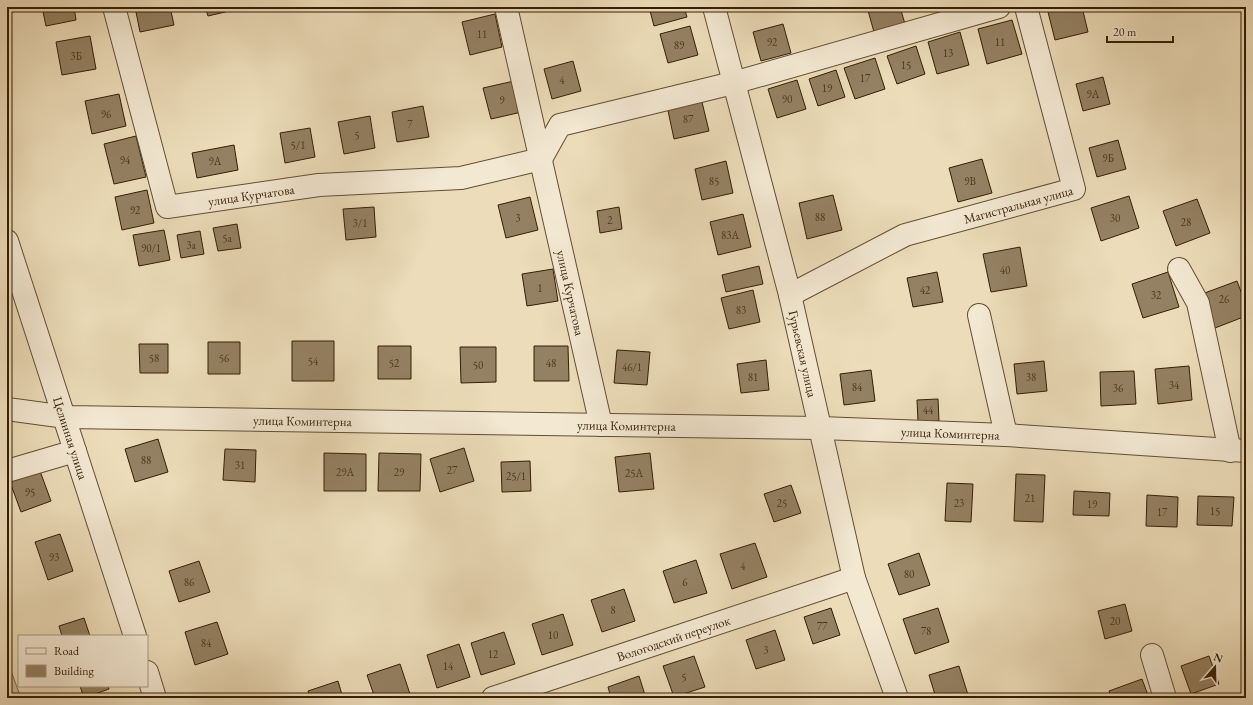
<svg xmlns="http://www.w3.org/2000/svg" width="1253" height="705" font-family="'EB Garamond',serif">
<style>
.green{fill:#cdbc9a;stroke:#816d50}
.building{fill:#948163;stroke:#351e05}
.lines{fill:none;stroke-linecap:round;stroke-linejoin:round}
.minor-casing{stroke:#634e32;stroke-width:24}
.minor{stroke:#f3e8d2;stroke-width:22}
.labels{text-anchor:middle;stroke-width:3.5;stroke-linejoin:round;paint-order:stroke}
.number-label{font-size:11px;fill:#4d371c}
.street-label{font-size:13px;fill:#351e05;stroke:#f3e8d2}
</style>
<rect width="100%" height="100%" fill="#ecdcb9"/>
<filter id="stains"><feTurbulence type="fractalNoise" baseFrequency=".005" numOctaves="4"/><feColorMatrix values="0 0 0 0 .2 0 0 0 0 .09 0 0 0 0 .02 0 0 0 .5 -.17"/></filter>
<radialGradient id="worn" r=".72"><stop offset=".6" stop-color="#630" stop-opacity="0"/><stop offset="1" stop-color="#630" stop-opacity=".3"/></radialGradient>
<!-- green -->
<path class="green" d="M7,660l14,38h-14z"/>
<!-- building -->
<path class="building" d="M42,7h32l2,13 -30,6z
M135,7h35l4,18 -34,7z
M205,7h37v1l-34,8z
M649,7h35l3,10 -33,9z
M867,7h33l5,17 -31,8z
M1082,7l6,25 -33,8 -8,-32z
M495,14l7,33 -32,8 -8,-33z
M1012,20l10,34 -35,10 -9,-35z
M783,24l8,29 -30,8 -8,-29z
M690,26l8,29 -30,8 -8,-29z
M960,32l9,33 -32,9 -9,-32z
M90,36l6,33 -34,6 -6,-33z
M916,46l9,28 -28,10 -10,-28z
M875,58l10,31 -30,10 -11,-31z
M573,61l8,30 -29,8 -8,-30z
M836,70l9,27 -27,9 -9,-27z
M1103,77l7,27 -27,7 -7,-27z
M797,80l9,29 -29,9 -9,-29z
M514,81l8,31 -31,7 -8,-31z
M119,94l7,32 -34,8 -7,-33z
M701,98l8,33 -35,8 -7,-33z
M423,106l6,31 -32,5 -5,-30z
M370,116l5,32 -31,6 -6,-32z
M310,128l5,29 -30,6 -5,-30z
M136,136l10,41 -32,7 -10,-40z
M1118,140l8,29 -29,8 -8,-29z
M234,145l4,25 -41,8 -5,-25z
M982,159l10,34 -34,9 -9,-34z
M726,161l7,32 -31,7 -7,-31z
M147,190l7,33 -32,7 -7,-33z
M833,195l9,35 -35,9 -8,-36z
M1129,196l10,32 -38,13 -10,-33z
M530,197l8,33 -32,8 -8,-33z
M1197,199l13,34 -34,13 -13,-35z
M374,207l2,30 -30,3 -3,-31z
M619,207l3,22 -22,4 -3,-22z
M743,214l8,33 -33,8 -8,-33z
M237,224l4,24 -23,3 -5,-23z
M164,230l6,30 -31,6 -6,-31z
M200,231l4,23 -23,4 -4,-23z
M1020,247l7,39 -36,6 -8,-38z
M759,266l4,18 -37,8 -4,-17z
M553,269l5,32 -31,5 -5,-32z
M937,272l6,30 -30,5 -6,-29z
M1168,272l11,35 -36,11 -11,-34z
M1237,281l9,24v11l-31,12 -13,-34z
M753,290l7,32 -31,7 -8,-31z
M292,341h42v40h-42z
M208,342h32v32h-32z
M139,344h29v29h-28z
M378,346h33v33h-33z
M534,346h34l1,35h-35z
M460,347h36v35l-35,1z
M617,350l33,2 -3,33 -33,-2z
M766,360l3,30 -28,3 -4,-29z
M1044,361l3,30 -30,3 -3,-30z
M1189,366l3,34 -34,4 -3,-35z
M871,370l4,31 -31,4 -4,-31z
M1134,371l2,33 -35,2 -1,-34z
M938,399l1,22 -21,1 -1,-22z
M158,439l10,33 -33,10 -10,-33z
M464,448l10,33 -34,11 -10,-33z
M225,449l31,1 -1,32 -32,-2z
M324,453l42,1v37h-42z
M379,453l42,1 -1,37h-42z
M650,453l4,36 -35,3 -4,-35z
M530,461l1,30 -29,1 -1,-30z
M40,471l11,30 -30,11 -11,-30z
M1016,474l29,1 -2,47 -29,-1z
M947,483l26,1 -2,38 -26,-1z
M791,485l10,28 -27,9 -10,-28z
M1074,491l36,2 -1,23 -36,-1z
M1147,495l31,2 -1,30 -31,-1z
M1198,496l36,1 -2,29 -35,-1z
M60,534l13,37 -25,9 -13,-38z
M755,543l12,34 -35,12 -12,-35z
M919,553l11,32 -31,10 -11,-31z
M696,560l11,33 -33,10 -11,-32z
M199,561l11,31 -31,10 -10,-31z
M624,589l11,32 -33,11 -11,-32z
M1125,604l7,27 -27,8 -7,-28z
M831,608l9,27 -27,9 -9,-27z
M938,608l11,34 -34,12 -12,-35z
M563,614l10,31 -31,10 -10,-31z
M84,618l6,18h-28l-3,-10z
M217,622l11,32 -33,11 -10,-33z
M775,630l10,30 -29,9 -10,-29z
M504,632l11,32 -34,11 -10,-32z
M459,644l11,33 -33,11 -10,-33z
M694,656l11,31 -31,10 -11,-31z
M1209,656l10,28 -28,10 -10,-28z
M400,664l11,33 -36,1 -8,-23z
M959,666l10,32h-33l-7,-23z
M639,676l7,22h-35l-3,-11z
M1142,679l7,19h-38l-2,-7z
M338,681l5,17h-33l-2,-7z
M80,686h28l1,3 -25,9z
M582,694l1,4h-13z"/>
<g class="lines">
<!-- minor casing -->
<g class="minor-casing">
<g id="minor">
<path id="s1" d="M114,7l53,200 152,-22 142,-7 80,-19 19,-34 173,-42 266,-76"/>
<path id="s2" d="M506,7l95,418"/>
<path id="s3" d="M714,7l76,288 64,283 43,120"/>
<path id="s4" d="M7,241l128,395"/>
<path d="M1179,269l19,34 32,148"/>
<path id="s5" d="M790,295l115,-60 169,-46 -48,-182"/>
<path d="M979,315l27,120"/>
<path id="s6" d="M7,409l59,8 754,11 186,7 240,16"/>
<path d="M7,471l68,-20"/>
<path d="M1152,655l13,43"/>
<path d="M147,672l8,26"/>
<path id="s7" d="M493,698l361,-120"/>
</g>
</g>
<!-- minor -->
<use href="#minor" class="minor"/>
</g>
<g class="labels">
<!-- number labels -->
<g class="number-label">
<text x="482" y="38">11</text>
<text x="772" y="46">92</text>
<text x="1000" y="46">11</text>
<text x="679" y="49">89</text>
<text x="948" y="57">13</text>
<text x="76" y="60">3Б</text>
<text x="906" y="69">15</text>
<text x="865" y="82">17</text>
<text x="562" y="84">4</text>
<text x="827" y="92">19</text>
<text x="1093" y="98">9А</text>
<text x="787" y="103">90</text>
<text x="502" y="104">9</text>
<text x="106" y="118">96</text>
<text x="688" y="123">87</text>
<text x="410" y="128">7</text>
<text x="357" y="139">5</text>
<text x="298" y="149">5/1</text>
<text x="1108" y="162">9Б</text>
<text x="125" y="164">94</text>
<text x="215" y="165">9А</text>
<text x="714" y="185">85</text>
<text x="970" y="185">9В</text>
<text x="135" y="214">92</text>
<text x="820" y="221">88</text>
<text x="518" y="222">3</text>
<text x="1115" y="222">30</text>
<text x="610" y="224">2</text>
<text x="1186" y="226">28</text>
<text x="360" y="227">3/1</text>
<text x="730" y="239">83А</text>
<text x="227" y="242">5а</text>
<text x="191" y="249">3а</text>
<text x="151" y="252">90/1</text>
<text x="1005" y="274">40</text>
<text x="540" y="292">1</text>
<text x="925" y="294">42</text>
<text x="1156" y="299">32</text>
<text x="1224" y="303">26</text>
<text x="741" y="314">83</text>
<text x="154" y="362">58</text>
<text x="224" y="362">56</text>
<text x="313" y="365">54</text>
<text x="394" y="367">52</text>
<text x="551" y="367">48</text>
<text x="478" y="369">50</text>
<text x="632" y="371">46/1</text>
<text x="753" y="381">81</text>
<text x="1031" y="381">38</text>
<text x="1174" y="389">34</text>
<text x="857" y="391">84</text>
<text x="1118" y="392">36</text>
<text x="928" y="414">44</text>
<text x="146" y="464">88</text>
<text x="240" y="469">31</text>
<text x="452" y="474">27</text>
<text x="345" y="476">29А</text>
<text x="399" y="476">29</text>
<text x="634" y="477">25А</text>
<text x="516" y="480">25/1</text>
<text x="30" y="496">95</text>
<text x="1030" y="502">21</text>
<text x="782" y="507">25</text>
<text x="959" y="507">23</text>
<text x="1092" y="508">19</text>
<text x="1215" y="515">15</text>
<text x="1162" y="516">17</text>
<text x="54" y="561">93</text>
<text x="743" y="570">4</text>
<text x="909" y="578">80</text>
<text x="189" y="586">86</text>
<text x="685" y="586">6</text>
<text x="613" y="614">8</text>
<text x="1115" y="625">20</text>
<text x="822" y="630">77</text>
<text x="926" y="635">78</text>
<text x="553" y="639">10</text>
<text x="206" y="647">84</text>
<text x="766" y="654">3</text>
<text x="493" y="658">12</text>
<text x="448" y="670">14</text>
<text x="684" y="681">5</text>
</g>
<!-- street labels -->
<g class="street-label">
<text dy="5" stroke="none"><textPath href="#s1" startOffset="292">улица Курчатова</textPath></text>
<text dy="5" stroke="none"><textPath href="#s5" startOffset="247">Магистральная улица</textPath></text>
<text dy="5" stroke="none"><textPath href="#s2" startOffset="293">улица Курчатова</textPath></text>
<text dy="5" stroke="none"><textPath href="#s3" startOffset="358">Гурьевская улица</textPath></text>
<text dy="5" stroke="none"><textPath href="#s6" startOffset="296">улица Коминтерна</textPath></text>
<text dy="5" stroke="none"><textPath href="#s6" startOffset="620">улица Коминтерна</textPath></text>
<text dy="5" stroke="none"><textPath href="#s6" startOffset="944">улица Коминтерна</textPath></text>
<text dy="5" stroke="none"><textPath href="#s4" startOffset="207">Целинная улица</textPath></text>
<text dy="5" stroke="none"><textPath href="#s7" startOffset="190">Вологодский переулок</textPath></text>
</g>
</g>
<!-- margin -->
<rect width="1253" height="705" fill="none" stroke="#ecdcb9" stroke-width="24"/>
<rect x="8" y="8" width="1237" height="689" fill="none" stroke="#351e05" stroke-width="2"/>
<rect x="12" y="12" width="1229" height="681" fill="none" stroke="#351e05"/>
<!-- legend -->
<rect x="18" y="635" width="130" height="52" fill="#f3e8d2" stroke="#a79780"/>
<rect x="26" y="648" width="20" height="6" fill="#f3e8d2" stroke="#a79780"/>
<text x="54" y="655" font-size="12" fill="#351e05">Road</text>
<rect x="26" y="665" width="20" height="12" fill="#948163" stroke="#a79780"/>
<text x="54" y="675" font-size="12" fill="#351e05">Building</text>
<!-- north arrow -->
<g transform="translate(1215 667) rotate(20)" stroke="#f3e8d2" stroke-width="3" paint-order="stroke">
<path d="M0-3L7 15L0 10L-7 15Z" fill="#351e05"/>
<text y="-6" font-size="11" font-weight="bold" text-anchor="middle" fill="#351e05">N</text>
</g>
<!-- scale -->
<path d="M1107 36v6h66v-6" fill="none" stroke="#351e05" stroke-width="2"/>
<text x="1113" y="36" font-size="12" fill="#351e05" stroke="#f3e8d2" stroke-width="3" paint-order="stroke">20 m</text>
<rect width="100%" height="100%" filter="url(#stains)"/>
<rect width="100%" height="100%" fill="url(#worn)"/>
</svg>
